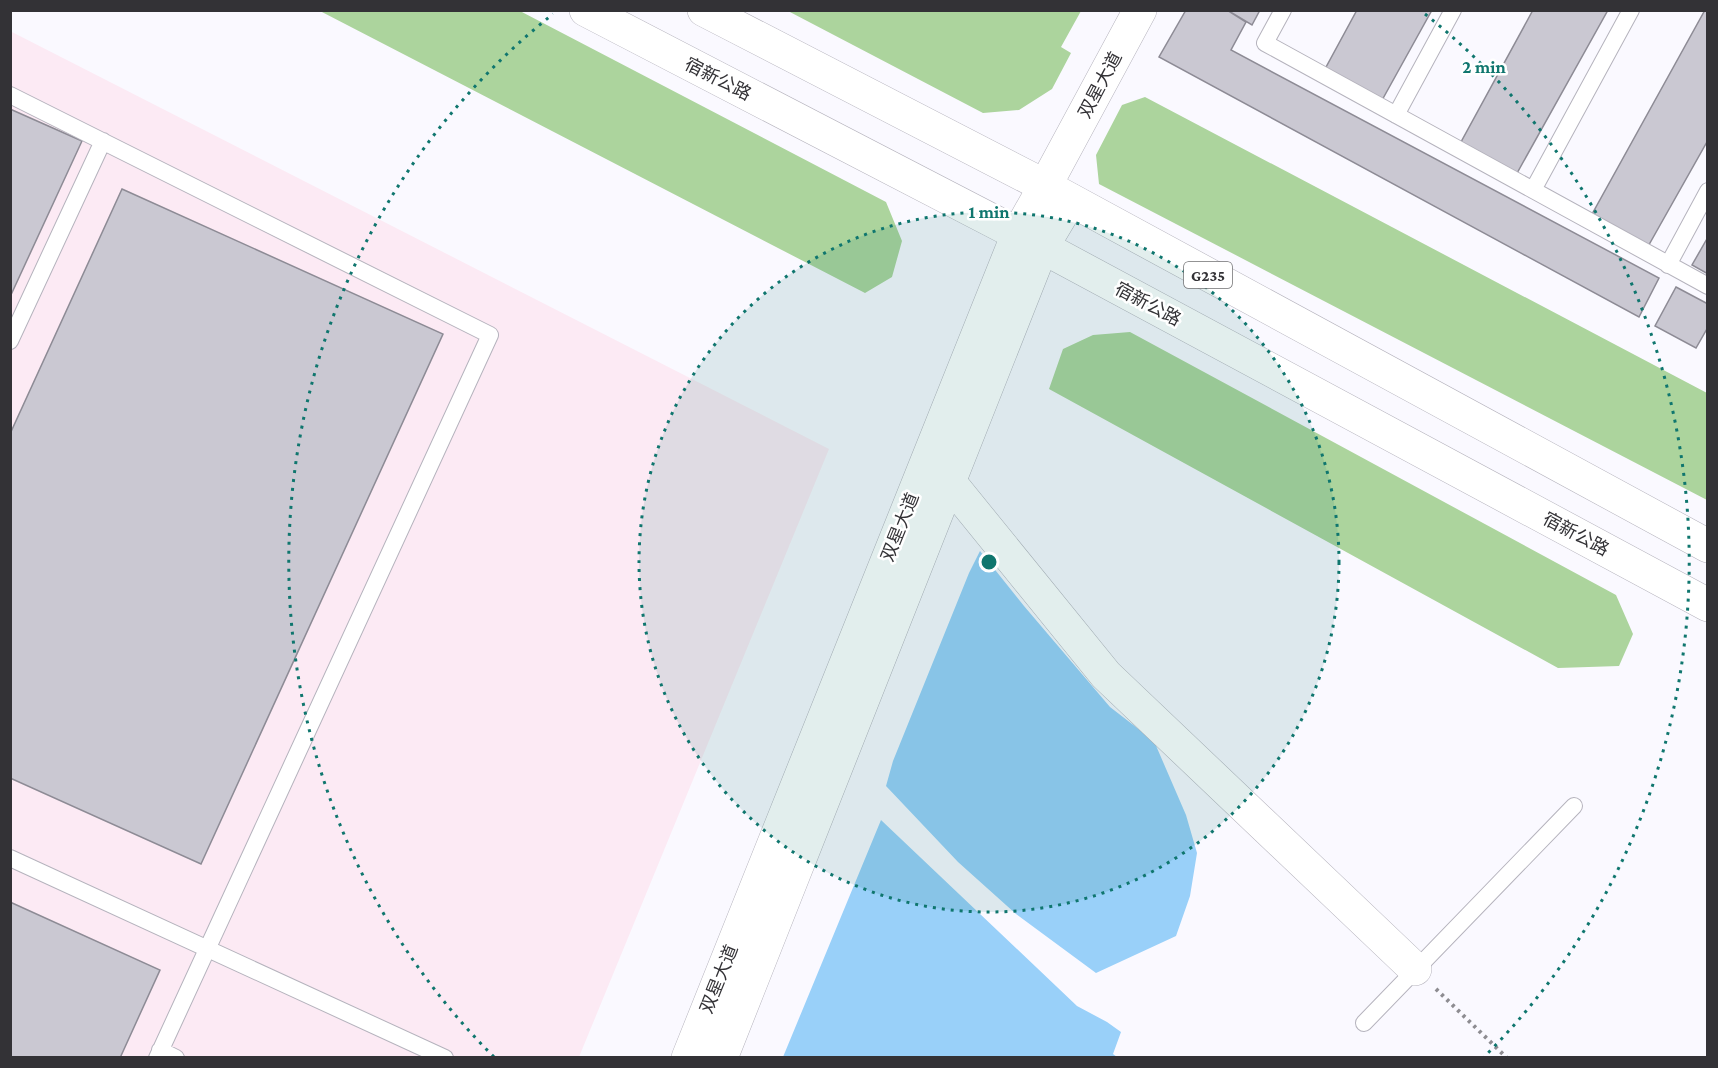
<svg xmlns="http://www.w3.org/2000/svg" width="1718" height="1068" font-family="'Crimson Pro','Noto Sans SC',serif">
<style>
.industrial{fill:#fceaf4}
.green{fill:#acd49d}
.water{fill:#99d0f9}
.building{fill:#cac8d2;stroke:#8d8b95;stroke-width:1.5}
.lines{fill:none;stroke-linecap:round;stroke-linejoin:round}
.lane-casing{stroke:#b5b3bd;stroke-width:18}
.street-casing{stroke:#b5b3bd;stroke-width:34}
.secondary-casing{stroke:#b5b3bd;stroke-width:34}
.highway-casing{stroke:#b5b3bd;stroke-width:34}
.path{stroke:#8d8c91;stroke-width:4;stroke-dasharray:3 4.5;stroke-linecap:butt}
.lane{stroke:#fff;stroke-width:16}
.street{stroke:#fff;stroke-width:33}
.secondary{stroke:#fff;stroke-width:33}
.highway{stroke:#fff;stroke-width:33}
.ring{fill:none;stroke:#0f766e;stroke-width:3;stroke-dasharray:3 6}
.labels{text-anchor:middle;stroke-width:5;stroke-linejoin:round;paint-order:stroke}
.shield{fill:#fff;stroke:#707072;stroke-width:1.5}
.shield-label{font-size:16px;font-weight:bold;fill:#333236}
.street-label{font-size:18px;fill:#333236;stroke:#fff}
.centre{fill:#0f766e;stroke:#fff;stroke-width:3}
.ring-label{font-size:18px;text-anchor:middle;font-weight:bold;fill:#0f766e;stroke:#fff;stroke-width:5;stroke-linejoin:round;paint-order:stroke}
</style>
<rect width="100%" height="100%" fill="#faf9ff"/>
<!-- industrial -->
<path class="industrial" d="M10,31l819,418 -250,608h-568z"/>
<!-- green -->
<path class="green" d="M320,11h200l366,191 16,39 -10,36 -27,16z
M788,11l293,-1v1l-20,36 10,6 -19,36 -33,21 -36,3z
M1145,97l562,296v107l-608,-316 -3,-29 26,-50z
M1130,332l486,263 17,39 -14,32 -61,2 -509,-279 14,-40 30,-14z"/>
<!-- water -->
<path class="water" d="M980,551l44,55 86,101 44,34 32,74 11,38 -7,43 -14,40 -80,37 -80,-59 -58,-52 -72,-76 7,-25 76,-188z
M881,820l196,186 30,16 14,10 -8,22 4,3h-334z"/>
<!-- building -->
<path class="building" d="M1186,10h41l19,12 -15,28 428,228 -20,39 -480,-260z
M1227,10h33l-8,15z
M1357,10h75l-51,92 -56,-33z
M1533,10h75l-92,165 -55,-33z
M1705,10h3v130l-62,110 -55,-34z
M10,109l72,32 -72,156z
M122,189l321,145 -242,530 -191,-86v-344z
M1708,237v37l-16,-9z
M1676,287l32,17v23l-12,21 -41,-22z
M10,902l150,68 -40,88h-110z"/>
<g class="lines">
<!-- lane casing -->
<g class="lane-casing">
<path id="lane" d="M1283,10l-18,33 443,243
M10,95l480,240 -333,723
M1396,115l57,-105
M1533,190l98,-180
M1668,265l40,-74
M10,341l93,-200
M10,858l435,200
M1364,1023l210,-217
M160,1050l16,8"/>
</g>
<!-- street casing -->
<g class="street-casing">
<path id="street" d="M934,463l172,212 309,294"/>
</g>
<!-- secondary casing -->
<g class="secondary-casing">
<path id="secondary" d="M688,1058l330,-824 27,-48 95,-176
M721,1058l321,-811 28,-47"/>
</g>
<!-- highway casing -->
<g class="highway-casing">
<path id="highway" d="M586,10l432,224 690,371
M704,10l341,176 663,360"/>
</g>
<!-- path -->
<path class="path" d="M1436,989l71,69"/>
<!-- lane -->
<use href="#lane" class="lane"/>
<!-- street -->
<use href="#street" class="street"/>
<!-- secondary -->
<use href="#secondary" class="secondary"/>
<!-- highway -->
<use href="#highway" class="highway"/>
</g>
<!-- distance rings -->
<circle cx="989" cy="562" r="350" fill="#0f766e" fill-opacity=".12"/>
<g class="ring">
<circle cx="989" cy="562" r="350"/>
<path d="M494 1057A700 700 0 0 1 553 14M1425 14A700 700 0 0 1 1484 1057"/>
</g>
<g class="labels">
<!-- shield labels -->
<rect class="shield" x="1184" y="262" width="48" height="26" rx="4.5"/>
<g class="shield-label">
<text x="1208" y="281">G235</text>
</g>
<!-- street labels -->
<g class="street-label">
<text transform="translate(718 79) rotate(27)" y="6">宿新公路</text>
<text transform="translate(1100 85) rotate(-62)" y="6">双星大道</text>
<text transform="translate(1148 304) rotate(28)" y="6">宿新公路</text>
<text transform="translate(900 527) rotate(-68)" y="6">双星大道</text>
<text transform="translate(1576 534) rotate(28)" y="6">宿新公路</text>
<text transform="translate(719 979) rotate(-68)" y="6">双星大道</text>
</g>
</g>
<circle cx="989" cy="562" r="9" class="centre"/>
<g class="ring-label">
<text x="1484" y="73">2 min</text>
<text x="989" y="218">1 min</text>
</g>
<!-- border -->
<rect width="1718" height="1068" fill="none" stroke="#333236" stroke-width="24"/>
</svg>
